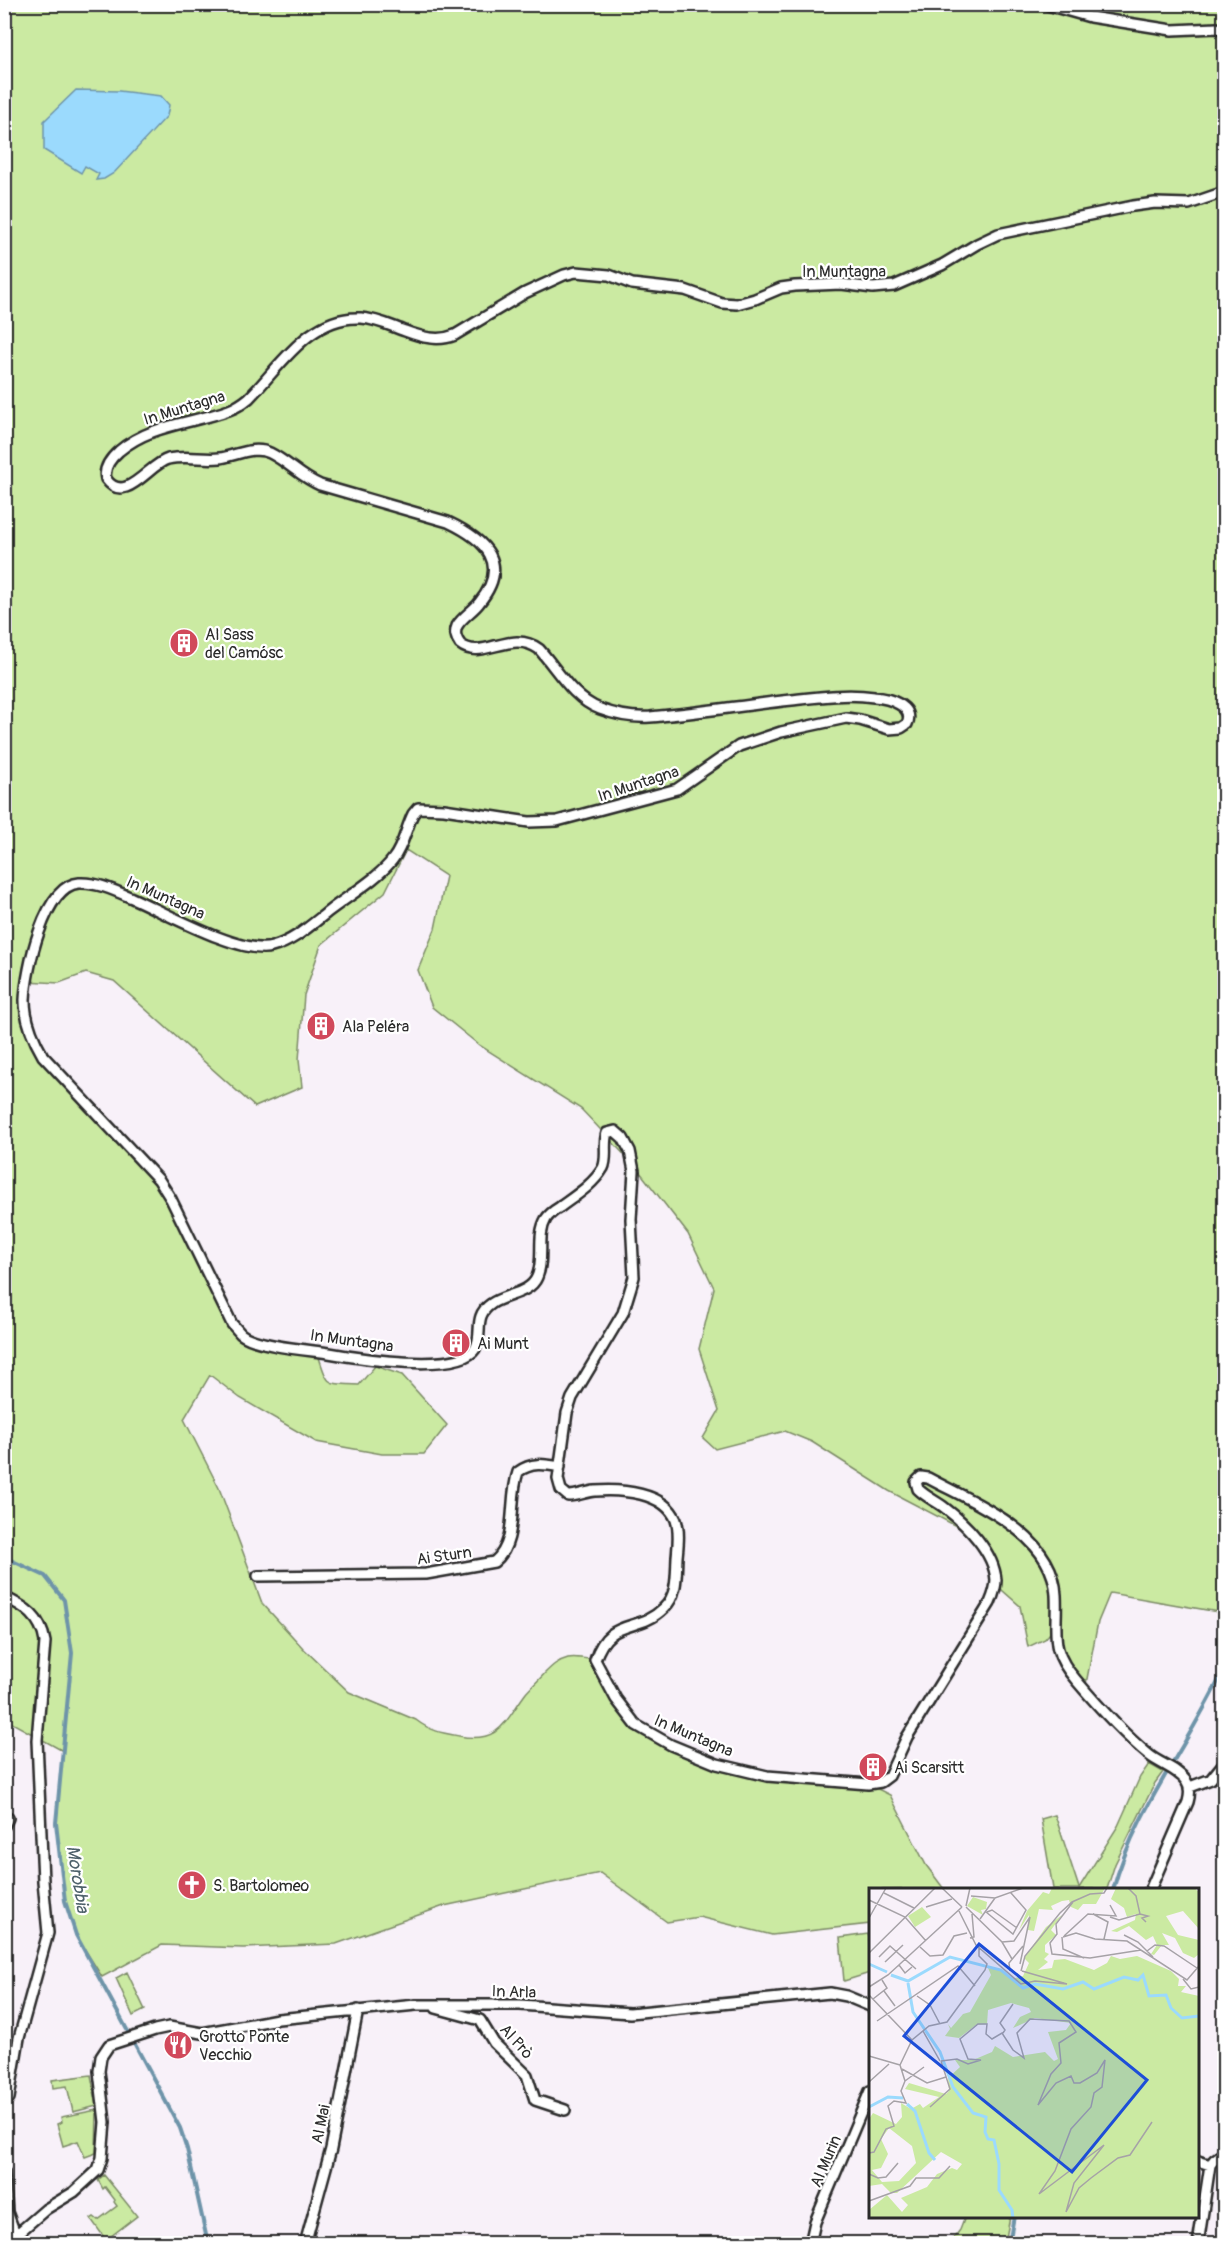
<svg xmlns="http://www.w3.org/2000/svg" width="1229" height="2248" font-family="Pangolin,sans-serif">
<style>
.green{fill:#cbeaa2;stroke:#7b8a66;stroke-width:1.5}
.water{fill:#9bdafd;stroke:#6e94a9;stroke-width:1.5}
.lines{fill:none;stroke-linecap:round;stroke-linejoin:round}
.stream{stroke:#6e94a9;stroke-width:4}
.street-casing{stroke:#2b2b2b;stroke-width:14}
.street{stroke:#fff;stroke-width:9}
.labels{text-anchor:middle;stroke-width:4.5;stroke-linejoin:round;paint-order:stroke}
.street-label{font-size:16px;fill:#2b2b2b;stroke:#fff}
.poi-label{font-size:16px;fill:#2b2b2b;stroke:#fff;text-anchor:start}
.water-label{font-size:18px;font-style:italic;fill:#4d606a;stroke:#fff}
.inset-river{fill:none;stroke:#9bdafd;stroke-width:3}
.inset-road{fill:none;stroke:#a6a2a7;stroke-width:1.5}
.view{fill:#1d4ed8;fill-opacity:0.15;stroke:#1d4ed8;stroke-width:3}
.inset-edge{fill:none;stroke:#2b2b2b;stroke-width:3}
</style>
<rect width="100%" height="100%" fill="#f8f1f9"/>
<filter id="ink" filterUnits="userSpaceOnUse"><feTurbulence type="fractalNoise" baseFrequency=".0167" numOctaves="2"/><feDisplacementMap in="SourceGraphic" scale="12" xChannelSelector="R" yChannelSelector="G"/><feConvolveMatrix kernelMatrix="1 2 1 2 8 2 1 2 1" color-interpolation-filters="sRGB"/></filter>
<g filter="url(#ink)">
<!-- green -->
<path class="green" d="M5,5h1219v1608l-114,-20 -12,29 -12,62 -18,-21 -13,-36 -10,12 -17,8 -8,-41 -18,-16 -23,-52 -90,-47 -77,-49 -27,-11 -70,18 -12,-11 16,-27 -20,-62 15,-61 -26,-54 -52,-67 -55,-58 -102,-64 -47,-38 -14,-37 17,-41 11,-53 -40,-26 -21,42 -64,53 -17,50 -5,65 3,27 -47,20 -141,-126 -28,-8 -27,10 -32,-2 5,56 127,143 73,144 22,16 65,17c9,31 9,26 40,28l16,-19 27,9 45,50 -23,29h-42l-66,-12 -76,-44 -30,-23 -26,44 35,69 43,115 41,45 46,44 67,28c14,11 26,13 43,16 41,8 46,-15 67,-43 6,-7 13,-13 19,-20 7,-7 12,-12 23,-15 8,-2 19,1 27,2l41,65 35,20 96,31 101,8 22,11 36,70 18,24 -74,1v34l-98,11 -73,-18 -32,5 -67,-49 -156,33 -108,38 -93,4 -81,-3 -60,32 -26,-42 -11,-34 -9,-78 7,-72 -51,-28 -7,-8z
M1149,1764l14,8 -8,11 -40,81 -8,25h-54l-12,-70 14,-4 24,73 39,-62 22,-49z
M868,1934l2,9v30l-26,8 -4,-43z
M127,1972l18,38 -12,6 -17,-38z
M91,2075l6,31 -24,6 -6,-26 -14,2 -1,-8z
M97,2110l-1,43 -11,4 -7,-16 -15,5 -6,-22 5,-2 -1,-5z
M104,2175l33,41 -31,24 -15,-21 3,-2 4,3 19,-14 -3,-4 1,-2 -10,-13 -2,2 -5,-9z
M965,2217h45l-5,26h-55l10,-13z"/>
<!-- water -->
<path class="water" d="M76,90l43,1 42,5 8,9 -2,11 -53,57 -10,6 -8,1 3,-6 -14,-8 -4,7 -37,-23v-29z"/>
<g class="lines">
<!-- stream -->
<path class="stream" d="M4,1557l41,19 19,24 8,53 -16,170 9,78 11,34 104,193 7,21 21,95
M1113,1890c22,-81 77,-146 111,-221
M1009,2244l5,-28"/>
<!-- street casing -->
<g class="street-casing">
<path id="street" d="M1044,4l46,13 82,13 45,-2 7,2
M258,1576l168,-2 68,-12c25,-20 14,-62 24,-90 13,-10 26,-8 42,-5
M4,1597c22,10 37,20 41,45l-8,98 6,141 5,52 -29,105 -10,60 -5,5
M1190,1787l21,-8 13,-16
M4,1826l4,-8
M1150,1890l38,-88c2,-7 3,-14 -2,-21 -8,-12 -26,-17 -37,-26 -27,-22 -51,-49 -73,-75 -28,-32 -18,-47 -20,-85 -3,-62 -82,-92 -128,-117l-7,-1 -5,5 2,7c8,8 18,12 27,19 21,16 49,44 51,72 0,8 -3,16 -6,23l-83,134 -18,39 -8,6 -13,2 -101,-8 -50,-12 -46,-19 -35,-20 -20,-26 -21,-39c14,-44 43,-26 69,-52 14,-13 12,-34 13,-51 1,-11 3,-26 -1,-37 -11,-28 -56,-31 -81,-29 -10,1 -18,5 -27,5l-7,-6 -3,-11 9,-66 5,-15 51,-85 11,-36 -3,-58 3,-48 -4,-20 -7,-13 -8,-7 -8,2c-4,11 1,25 -4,35 -10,17 -28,28 -43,39 -5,3 -11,7 -14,12 -10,17 -1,40 -9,58 -7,17 -32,17 -46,27 -19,13 -7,30 -16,45 -16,25 -119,9 -146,4 -21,-3 -73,-7 -88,-19 -3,-3 -6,-7 -9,-10l-61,-125 -12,-19 -116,-124c-10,-17 -18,-35 -18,-56 1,-29 19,-115 54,-117 18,-1 37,8 53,15 30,13 110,58 140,49 22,-6 39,-22 57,-36 18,-14 51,-34 64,-52 10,-12 13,-31 20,-45l5,-6 26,1 85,13 28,-1 120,-32 62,-43 42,-14 65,-14 14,2 29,9 12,-1 6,-4c9,-18 -19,-26 -33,-27 -27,-4 -56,0 -82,3 -47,5 -95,13 -142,17 -17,1 -34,-2 -50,-8 -27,-10 -43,-40 -61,-60 -28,-21 -57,13 -79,-5 -4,-6 -6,-11 -3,-18 5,-9 16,-15 22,-23 32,-39 7,-63 -31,-81l-128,-37c-19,-8 -32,-23 -50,-32 -16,-8 -35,3 -50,5 -17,2 -34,-3 -52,1 -19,5 -43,47 -62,20 -3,-11 4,-20 13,-28 32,-27 72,-27 110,-41 8,-3 14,-7 20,-12 31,-31 61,-83 112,-80 16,1 30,8 44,13 16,6 33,11 50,4l70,-42 39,-18 12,-3 33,3 23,9 53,6 37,13 15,1 18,-5 26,-11 14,-2 46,-2 32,4 21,-2 48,-21 35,-21 21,-10 135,-28 22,-3 34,1 35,-12
M436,2008l44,12 14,23 33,32 8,25 30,10
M1198,2161l12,4
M4,2172l3,40 12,32
M16,2235l30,-26 28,-17 24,-22 4,-12 3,-36 -6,-51 2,-14 8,-12 46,-15 14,-3 33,6 76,-14 138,-14h104l110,8 200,-20 16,3 24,10
M305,2244l26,-95 27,-139
M810,2244l5,-22 55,-131
M1198,2244l12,-79 4,-5 10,-7"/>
</g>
<!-- street -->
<use href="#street" class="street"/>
</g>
</g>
<!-- icons -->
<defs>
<g id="building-disc" transform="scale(1.5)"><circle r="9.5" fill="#d1495b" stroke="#fff"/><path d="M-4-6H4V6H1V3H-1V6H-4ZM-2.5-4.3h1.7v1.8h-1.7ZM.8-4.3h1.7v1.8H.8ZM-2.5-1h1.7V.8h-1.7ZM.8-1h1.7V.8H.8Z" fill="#fff"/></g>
<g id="church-disc" transform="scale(1.5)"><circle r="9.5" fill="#d1495b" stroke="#fff"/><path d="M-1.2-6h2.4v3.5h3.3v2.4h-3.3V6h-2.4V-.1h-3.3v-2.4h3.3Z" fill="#fff"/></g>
<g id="restaurant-disc" transform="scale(1.5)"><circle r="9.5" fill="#d1495b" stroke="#fff"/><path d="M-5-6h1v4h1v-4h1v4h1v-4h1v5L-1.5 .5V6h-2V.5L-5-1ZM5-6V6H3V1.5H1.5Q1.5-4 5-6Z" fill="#fff"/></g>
</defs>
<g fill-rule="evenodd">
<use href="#building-disc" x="184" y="643"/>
<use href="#building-disc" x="321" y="1026"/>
<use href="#building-disc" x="456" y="1343"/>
<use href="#building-disc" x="873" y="1767"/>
<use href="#church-disc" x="192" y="1885"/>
<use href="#restaurant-disc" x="178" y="2045"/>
</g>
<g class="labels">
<!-- street labels -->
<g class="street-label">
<text x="844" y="277">In Muntagna</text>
<text transform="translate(184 407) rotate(-17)" y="6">In Muntagna</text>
<text transform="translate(638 783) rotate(-18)" y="6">In Muntagna</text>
<text transform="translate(166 897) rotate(24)" y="6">In Muntagna</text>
<text transform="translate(352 1340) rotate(8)" y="6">In Muntagna</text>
<text transform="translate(444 1555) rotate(-8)" y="6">Ai Sturn</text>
<text transform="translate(694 1735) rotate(23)" y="6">In Muntagna</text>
<text transform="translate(514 1991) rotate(2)" y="6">In Arla</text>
<text transform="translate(517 2041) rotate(48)" y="6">Al Prò</text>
<text transform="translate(320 2124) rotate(-78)" y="6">Al Mai</text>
<text transform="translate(825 2161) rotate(-67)" y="6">Al Murin</text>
</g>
<!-- poi labels -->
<g class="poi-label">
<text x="205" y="640">Al Sass<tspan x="205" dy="18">del Camósc</tspan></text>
<text x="342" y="1032">Ala Peléra</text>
<text x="477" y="1349">Ai Munt</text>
<text x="894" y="1773">Ai Scarsitt</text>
<text x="213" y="1891">S. Bartolomeo</text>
<text x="199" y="2042">Grotto Ponte<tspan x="199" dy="18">Vecchio</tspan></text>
</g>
<!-- water labels -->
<g class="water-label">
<text transform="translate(78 1879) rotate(81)" y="6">Morobbia</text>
</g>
</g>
<!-- overview -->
<g transform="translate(869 1888)">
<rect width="330" height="330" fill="#f8f1f9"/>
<path d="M183,0h53l-9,16h-13l-5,6 -7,-3 -2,-7 -7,1 -11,5 2,4 -14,-1 -5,22 -6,-1 1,-15 -10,15 8,-19 16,-19 6,2zM247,0h78l5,4v37l-16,-18 -17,5 12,19 21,5v14l-5,4 -11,-5 -8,-15 -13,-5 7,12h-7l-8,10 -3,-1 6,-9 -4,-9 -7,4 -17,-14 -12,6 -6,-1 24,-11 1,-6 -9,3 -3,-9 -13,-9zM104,9l14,5 -1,7 -5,1 2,5 -16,-9zM53,19l9,10 -16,10 -7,-11zM193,27l-11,15 5,5 -11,10v7l4,2 -5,5 4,3 -10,8 14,-2 2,-8 11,-1 29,11 13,-7 4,-7 9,3 17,-3 34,15 8,8 -1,7h8l-5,6 18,4v222h-330v-8l18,-15 15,17 6,-7 -7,-7 26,-11 10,-13 15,-6 5,2 5,-6 -21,-12 -44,41h-6l-9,-9 -13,2v-67l4,-6 23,11 6,-7 -1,-14 10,6 9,-5 3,4 16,-11 -34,-8 4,-6 37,11 3,-3 -1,-13 12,-11 -5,-7h18l19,-8 3,-6 18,11 32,-5 9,9 4,-2 -10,-27 18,-2 5,-7 -36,-5 -22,10 7,-11 11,-5 -2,-4 -18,-5 -23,7 -1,14 -11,1 -17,13 -14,-2 5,-7 -2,-5 3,4 12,-14 7,-2 21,-37 -3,-7 13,2 11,9 11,-3 6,-13 -5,-5 22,-31zM20,240l23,18 4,17 -17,18 -17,1 -10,-12 9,-2 7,-14 -7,-15z" fill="#cbeaa2" fill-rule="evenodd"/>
<path class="inset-river" d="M0,76l18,8M22,87l17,6 42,-24 51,13 22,18 12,-4 28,5 20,-7 11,7 30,-12 14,3 5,-5 6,21 17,-1 5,13 11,10 17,-2M39,95l5,29 27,40 13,35 20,26 13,4 -1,15 3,7 6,1 5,24v26l13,20 1,8M38,216l8,7 14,42 6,7M0,219l19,-10 15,1"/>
<path class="inset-road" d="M73,0l20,19M15,5l30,15M102,8l24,2 28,-10M0,12l36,17 21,24M204,14l-17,22 1,10 -7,9 2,11 38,4 51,-8M97,18l4,-18M57,19l26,-8M97,19l36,35 10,17M90,23l17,34 45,39 14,-3 32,3 -45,-13M117,24l27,22 13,-24 -15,-17M118,24l5,-2 25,18M224,26l15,8 -4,17M271,26l8,2 -6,2 4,4M241,29l9,3 21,-6 -4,-18 -8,-8M0,30l17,-30M111,31l15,-21M255,47l14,7 15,15M195,48l24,-22 28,2 -6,-11M193,49l1,12 21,9M194,49l13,-4 19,6 32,2 60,39 12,-14M101,50l4,-1 -2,-23M133,54l12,-1 16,-24 -10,47M51,59l10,9 13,-1 11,-19 13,-3M278,63l8,-6 9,1 33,22M0,65l66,-65M10,69l11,-11 26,23M16,74l18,-17M30,77l6,8 7,-6M141,83l-1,-8 14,-17M152,83l4,-15 35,-43 12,-11 18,-8 14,-1 3,-5M314,91l8,10 8,-2M0,99l19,-12 74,-68M15,103l11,15M0,107l43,45M48,108l13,9 10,19M4,111l14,-11 -5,-8M8,133l81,-55 17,20M54,143l17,30M134,145l2,-3 -5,-7 13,-19M0,168l31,9M72,173l16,-2 11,5 13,-4 -13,-1 -8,-20 18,-15h9l-1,10 6,5 10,-6 11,17 11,8 -7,-25 13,-14 39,2 7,11 -17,11 2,20 -10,11 -13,31 18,-22 15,-7 3,7h6l17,-10 8,-13 -3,27 -8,6 -3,14 -20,22 -16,42 -16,23 65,-49 -30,38 -8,29 13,-24 12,-10 27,-20 12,-3 22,-33M33,181l25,14 19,-6M36,193l-5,-16 12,-25 17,-14 18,-4 38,-52 2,-6 -8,-8v-10M36,193l19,-14M0,194l20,-18M61,219l20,-18 -9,-28M0,265l5,-1 12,-23 8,-3 -6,-20 6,-5 12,2 -5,-12 4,-10M0,286l9,4 8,-1 12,-14M0,313l41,-15 6,-8h23l11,-12"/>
<path class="view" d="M110,56l168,136 -75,92 -168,-136z"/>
<rect width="330" height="330" class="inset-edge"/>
</g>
<!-- margin -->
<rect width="1229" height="2248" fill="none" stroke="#fff" stroke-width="24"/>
<rect x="12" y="12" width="1205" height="2224" fill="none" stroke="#2b2b2b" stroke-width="2" filter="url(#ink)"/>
</svg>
